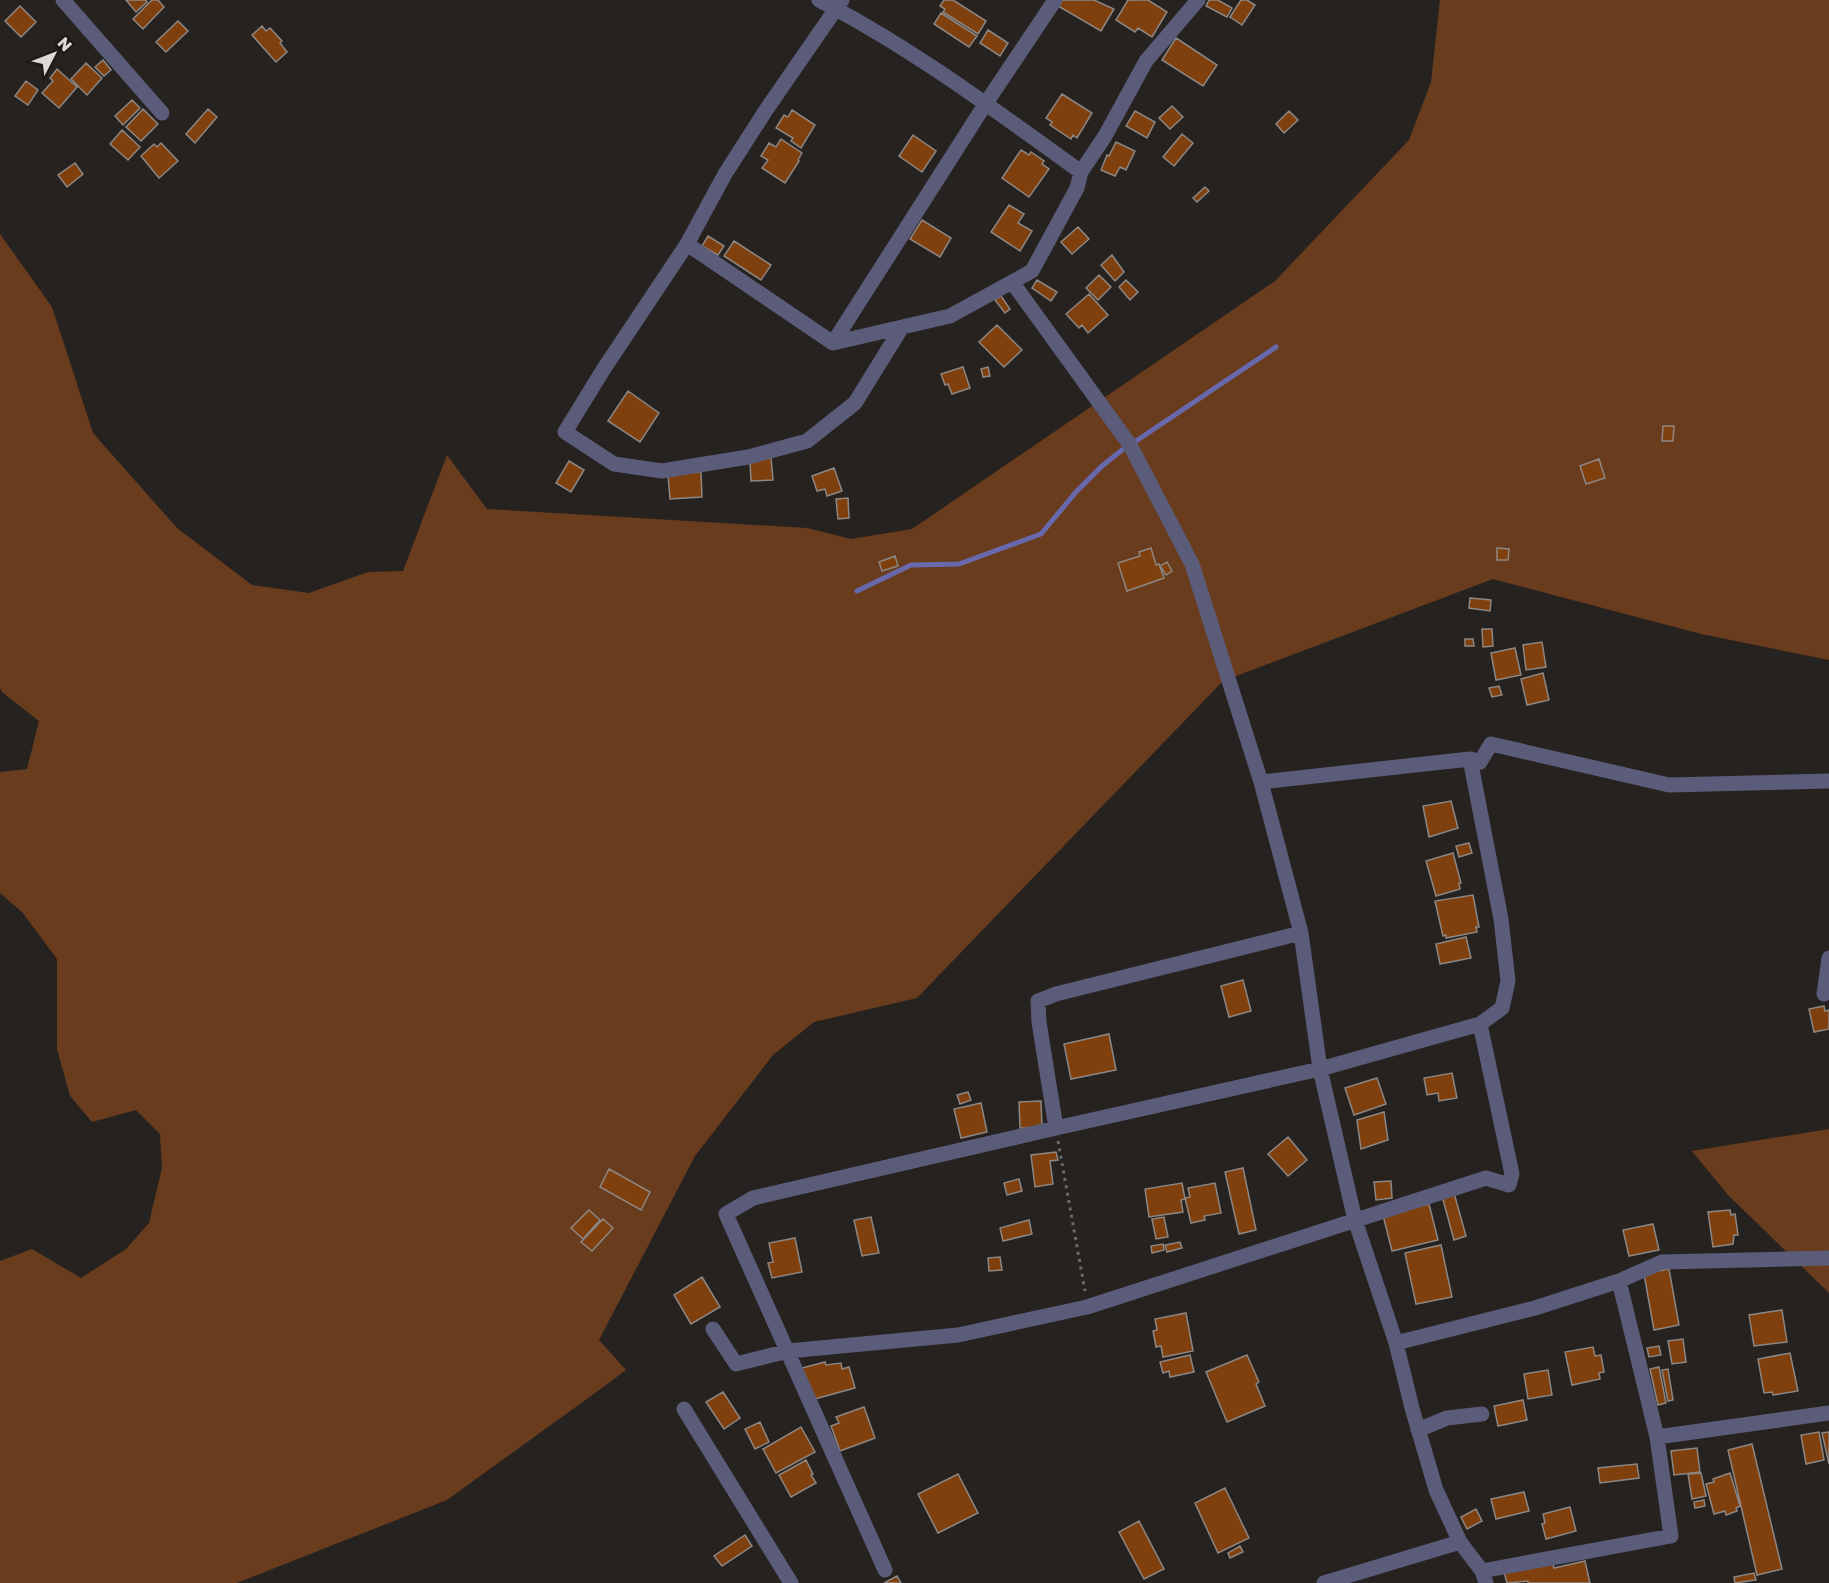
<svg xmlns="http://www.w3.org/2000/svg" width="1829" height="1583" font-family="'Golos Text',sans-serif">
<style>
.green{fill:#693c1e}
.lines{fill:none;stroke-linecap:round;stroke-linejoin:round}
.stream{stroke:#6869ad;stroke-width:5}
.building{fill:#80400e;stroke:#8d8784;stroke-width:1.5}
.path{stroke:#6d6967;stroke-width:3;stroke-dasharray:3 4.5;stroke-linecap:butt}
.minor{stroke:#5b5c7a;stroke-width:15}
</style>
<rect width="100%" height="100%" fill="#26221f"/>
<!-- green -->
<path class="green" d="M1440,0h389v660l-128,-26 -208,-55 -270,102 -306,317 -103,24 -41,33 -78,101 -96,184 27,30 -20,15 -159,115 -210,83h-237v-322l32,-12 49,29 45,-29 23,-26 13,-55 -2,-34 -24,-24 -44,12 -22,-26 -13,-47v-90l-35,-47 -22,-19v-121l27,-3 12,-48 -37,-29 -2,-4v-454l52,73 41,126 84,95 75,57 57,8 59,-21 35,-1 44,-116 40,54 320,19 44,11 61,-10 363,-248 134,-141 22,-58z
M1829,1129v164l-101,-98 -36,-44z"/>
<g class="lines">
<!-- stream -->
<path class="stream" d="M1136,441l140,-94
M857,591l54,-26 48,-1 82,-30 35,-42 26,-26 20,-16"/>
</g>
<!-- building -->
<path class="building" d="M126,0h20l1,2 -11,10z
M152,0h6l6,7 -21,22 -10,-10z
M944,0h9l33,21 -8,13 -35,-22 2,-3 -5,-3z
M1061,0h33l20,9 -13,22 -43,-25z
M1128,0h20l19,12 -15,25 -14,-9 -3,4 -19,-12z
M1209,0h9l14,8 -5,9 -21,-11z
M1241,0h6l8,5 -13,20 -12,-8z
M20,6l16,16 -15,15 -16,-16z
M941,13l36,23 -8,11 -35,-23z
M178,21l10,10 -22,21 -10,-10z
M262,26l4,5 4,-3 12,13 -2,2 7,9 -11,10 -24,-27z
M988,30l20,13 -8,13 -20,-13z
M1176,38l41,27 -14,21 -41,-26z
M103,60l8,10 -7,6 -9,-9z
M86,63l16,15 -15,17 -16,-16z
M57,69l20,18 -18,21 -17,-15 11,-12 -3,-3z
M26,81l12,9 -10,15 -13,-9z
M1062,94l30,19 -15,25 -4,-3 -2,4 -21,-14 2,-3 -6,-4z
M132,100l8,8 -17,17 -8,-9z
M1172,106l11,11 -13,12 -11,-11z
M143,109l15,15 -17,17 -15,-14z
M208,109l9,8 -22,26 -9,-9z
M792,110l23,15 -14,23 -10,-7 2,-3 -17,-10 8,-13 4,2z
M1135,111l20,11 -8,16 -21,-12z
M1289,111l9,9 -14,13 -8,-9z
M122,130l18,17 -12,13 -18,-16z
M1182,134l11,9 -19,23 -11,-9z
M913,135l23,16 -14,21 -23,-16z
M781,139l21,14 -4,7 1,1 -14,22 -23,-15 6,-8 -7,-4 8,-13 7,4z
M1116,142l19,9 -9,19 -6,-3 -5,9 -14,-6 6,-15 2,1z
M161,143l17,18 -19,17 -18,-22 13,-12 3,3z
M1021,150l8,5 2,-3 13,9 -2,3 7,5 -20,28 -27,-19z
M75,163l8,11 -16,13 -9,-12z
M1205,187l4,4 -12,11 -4,-4z
M1009,205l15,9 -6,9 14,8 -12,20 -29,-19z
M922,220l29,18 -11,19 -30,-18z
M1078,227l11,12 -17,15 -11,-12z
M708,236l16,10 -6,9 -16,-9z
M734,241l37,24 -10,15 -37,-24z
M1112,255l12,17 -9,9 -14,-16z
M1099,275l12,12 -13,13 -12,-12z
M1037,280l20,12 -6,9 -19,-13z
M1126,280l12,12 -8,8 -11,-13z
M1089,294l19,21 -20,18 -6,-8 -3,3 -13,-14z
M1001,296l9,13 -5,4 -10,-13z
M997,325l25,25 -18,17 -25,-25z
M963,367l7,21 -18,6 -4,-10 -3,1 -4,-11z
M988,367l2,9 -7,1 -2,-8z
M628,391l31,22 -19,29 -32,-21z
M1663,426h11l-1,15h-11z
M771,457l2,23 -22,1 -1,-19z
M1599,459l6,19 -19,6 -6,-18z
M569,461l15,9 -13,22 -15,-9z
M834,468l8,23 -15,5 -2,-7 -8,2 -5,-15z
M701,472l1,25 -32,2 -2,-24z
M848,498l1,20 -11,1 -2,-20z
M1151,548l5,17 3,-1 5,14 -37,13 -9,-28 22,-7 -1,-4z
M1497,548l12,1 -1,11h-11z
M895,556l3,10 -16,5 -3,-9z
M1167,562l5,9 -6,4 -6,-9z
M1470,598l21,2 -1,11 -21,-3z
M1482,629h10l1,17 -10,1z
M1465,639h8l1,7h-9z
M1542,642l4,25 -20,3 -3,-25z
M1515,648l6,27 -25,5 -5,-27z
M1543,673l6,27 -22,5 -6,-26z
M1499,686l3,9 -10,2 -3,-9z
M1451,801l7,27 -29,9 -6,-31z
M1469,843l3,10 -13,4 -3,-11z
M1453,853l8,30h-2l1,6 -24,7 -10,-35z
M1473,895l6,32h-3l1,5 -31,6v-3l-3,1 -8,-35z
M1466,937l5,21 -31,6 -4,-20z
M1243,980l8,31 -22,6 -8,-31z
M1824,1006l1,5 4,-1v19l-15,3 -5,-23z
M1109,1034l7,36 -45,9 -7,-35z
M1452,1073l5,25 -18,3 -1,-8 -11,2 -3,-17z
M1377,1078l9,26 -32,11 -9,-27z
M968,1092l3,8 -11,4 -3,-9z
M1041,1101l1,27h-22l-1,-26z
M981,1103l6,29 -26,6 -7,-29z
M1384,1112l4,28 -27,9 -4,-29z
M1288,1137l19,23 -19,16 -20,-22z
M1056,1152l2,8 -8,1 3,23 -18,3 -4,-32z
M1243,1168l13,62 -17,4 -14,-62z
M609,1169l41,23 -9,18 -41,-23z
M1019,1179l3,12 -15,4 -3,-12z
M1391,1181l1,17 -16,2 -2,-18z
M1182,1183l3,16 -4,1 2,12 -34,5 -4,-28z
M1215,1183l6,30 -17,3 1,4 -14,3 -6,-25 5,-1 -2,-9z
M1454,1193l12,43 -12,4 -12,-44z
M1429,1204l9,36 -46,11 -9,-36z
M589,1210l11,10 -17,19 -12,-11z
M1730,1210l1,5 4,-1 3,21h-4l-1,9 -20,3 -5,-35z
M871,1217l8,36 -17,3 -8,-36z
M1164,1217l4,20 -12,2 -4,-20z
M603,1219l10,9 -21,23 -11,-9z
M1029,1220l3,14 -29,7 -3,-13z
M1653,1224l6,26 -30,6 -6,-26z
M795,1238l7,34 -30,6 -4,-15 5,-1 -4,-19z
M1180,1242l2,6 -15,4 -2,-7z
M1163,1244l1,6 -12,3 -1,-7z
M1441,1245l11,52 -36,7 -11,-51z
M1000,1257l2,13 -13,1 -1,-13z
M1669,1269l10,56 -25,5 -10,-56z
M702,1277l18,30 -29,17 -17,-29z
M1782,1310l5,32 -33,4 -5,-31z
M1186,1313l7,38 -30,6 -2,-11 -5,1 -3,-16 4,-1 -2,-11z
M1683,1339l3,23 -14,2 -4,-23z
M1659,1346l2,9 -12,2 -2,-9z
M1593,1347l2,9 6,-1 3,17 -5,1 1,6 -28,6 -7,-33z
M1790,1353l8,38 -25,4 -1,-3 -8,1 -6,-34z
M1190,1355l4,17 -24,5 -1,-6 -6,2 -3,-11z
M1247,1355l12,27 -3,2 9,22 -38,16 -21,-50z
M825,1362l1,3 15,-2 1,6 7,-2 6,21 -44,12 -9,-32z
M1659,1367l7,36 -8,2 -8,-36z
M1668,1369l5,31 -5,1 -6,-31z
M1548,1370l4,25 -24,4 -4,-25z
M723,1392l17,26 -16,11 -18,-27z
M1523,1400l4,20 -29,6 -4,-20z
M864,1407l11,31 -35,13 -9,-25 8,-3 -3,-6z
M760,1422l9,20 -14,7 -10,-20z
M801,1427l14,25 -39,21 -13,-24z
M1819,1432l5,28 -18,4 -5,-29z
M1829,1432v32l-7,-31z
M1752,1444l30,125 -25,6 -29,-125z
M1697,1448l3,24 -26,3 -3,-24z
M806,1460l7,14 -2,1 5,8 -25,14 -12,-22z
M1637,1464l2,14 -39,5 -2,-15z
M1701,1473l5,23 -14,3 -4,-25z
M1730,1473l10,33 -4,2 1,3 -11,4 -1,-4 -11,3 -8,-30 8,-2 -1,-3z
M958,1474l20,39 -40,20 -20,-39z
M1225,1488l24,50 -31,15 -23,-50z
M1524,1492l5,19 -33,8 -5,-20z
M1704,1500l1,6 -10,2 -1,-6z
M1570,1507l6,24 -30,8 -4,-15 3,-1 -2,-9z
M1476,1509l6,12 -15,8 -6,-12z
M1139,1521l25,48 -20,10 -25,-47z
M745,1535l7,11 -30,20 -8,-10z
M1240,1546l3,6 -13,6 -2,-5z
M1552,1560l2,8 31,-7 5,22h-62v-2l-21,2 -3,-11z
M1754,1573l2,7 -21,3 -1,-6z
M897,1576l4,7h-17z"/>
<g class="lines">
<!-- path -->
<path class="path" d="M1058,1141l27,150"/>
<!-- minor -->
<path class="minor" d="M63,0l99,113
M819,0c93,48 177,111 262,172
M842,0l-76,110 -41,64 -38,70 -84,126 -38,62 49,32 48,7 86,-14 59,-16 48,-38 47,-76
M687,244l146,99 117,-27 82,-45 45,-83 4,-16 24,-36 41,-75 52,-61
M1012,282l118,163 62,119 69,218 40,151 19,136 35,151 41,123 16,65 24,82 24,52 22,29 4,12
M833,343l153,-240 69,-103
M1261,782l209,-23
M1824,994l5,-36
M1056,1128l-17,-106 -1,-21 18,-7 245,-61
M713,1329l23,35 52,-13 170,-16 129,-28 399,-129 23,7 3,-11 -32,-150 22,-16 6,-27 -7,-62 -31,-160 10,3 11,-18 178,41 160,-4
M1396,1343l139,-35 84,-27 43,-19 167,-4
M684,1409l107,174
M1418,1430l29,-12 35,-4
M1657,1437l172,-24
M885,1570l-159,-356 27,-16 303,-70 264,-59 160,-45
M1482,1571l189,-35 -14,-99 -38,-156
M1324,1583l136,-41"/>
</g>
<!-- north arrow -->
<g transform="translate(54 54) rotate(48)" stroke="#1d1816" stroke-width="4.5" paint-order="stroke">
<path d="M0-4.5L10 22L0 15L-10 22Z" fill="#dbd8d6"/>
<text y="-9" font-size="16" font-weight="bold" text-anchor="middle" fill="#dbd8d6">N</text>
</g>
</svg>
